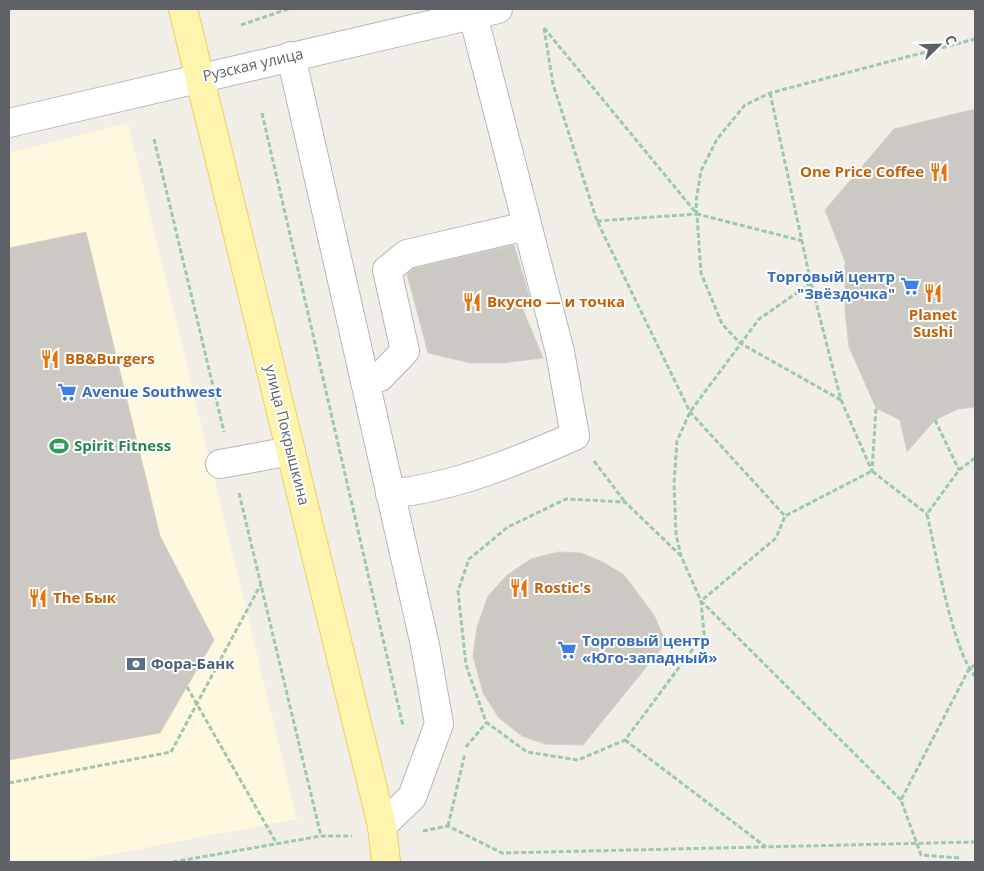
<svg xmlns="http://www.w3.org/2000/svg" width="984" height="871" font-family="'Open Sans',sans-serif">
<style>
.commercial{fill:#fef8de}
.building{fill:#ccc9c4;stroke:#d5d1c5}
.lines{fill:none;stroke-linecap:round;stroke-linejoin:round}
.minor-casing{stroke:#b4b7bb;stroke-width:30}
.major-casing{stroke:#f1cd5f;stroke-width:30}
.path{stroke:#9dc8ab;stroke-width:3;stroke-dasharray:5 2.5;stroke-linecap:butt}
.minor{stroke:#fff;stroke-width:28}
.major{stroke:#fef4ae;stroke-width:28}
.labels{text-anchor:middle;stroke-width:4;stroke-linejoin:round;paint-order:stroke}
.street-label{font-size:15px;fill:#5e6267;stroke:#fff}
.food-label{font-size:15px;font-weight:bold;fill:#c56008;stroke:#fff;text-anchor:start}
.shop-label{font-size:15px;font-weight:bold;fill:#366cbe;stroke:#fff;text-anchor:start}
.leisure-label{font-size:15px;font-weight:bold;fill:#27864d;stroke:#fff;text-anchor:start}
.service-label{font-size:15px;font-weight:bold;fill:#4e5e75;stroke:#fff;text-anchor:start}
</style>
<rect width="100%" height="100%" fill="#f0eee7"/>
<!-- commercial -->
<path class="commercial" d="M128,123l169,696 -226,43h-62v-709z"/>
<!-- building -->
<path class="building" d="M975,109v298l-17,2 -23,11 -28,32 -7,-32 -24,-12 -27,-61 -4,-36v-50l-20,-51 69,-81z
M86,232l74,304 54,104 -54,93 -151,27v-512z
M514,245l17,57 -9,5 21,51 -41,5h-32l-42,-10 -21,-79 7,-6z
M558,552l23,1 22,9 21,13 30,40 12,28 -83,102 -38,-1 -23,-8 -23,-18 -16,-25 -10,-37 4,-29 11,-31 19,-21 24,-16z"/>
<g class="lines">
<!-- minor casing -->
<g class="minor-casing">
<path id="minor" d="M291,56l134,589 14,79 -27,73 -30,29
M9,123l489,-114
M365,382l15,-5 25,-26 -18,-81 20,-16 120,-28
M220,464l71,-13
M390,494c65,-7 125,-32 185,-58l-15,-84 -87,-337"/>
</g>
<!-- major casing -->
<g class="major-casing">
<path id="major" d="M183,9l199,817 4,36"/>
</g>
<!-- path -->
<path class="path" d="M241,25l47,-16
M544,28l9,56 44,137 93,191 95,104
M544,28l153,186 106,27
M770,93l41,190 30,117 31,71 4,-63
M262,113l141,613
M154,139l70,293
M597,221l100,-7
M841,400l-101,-57 -18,-19 -21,-51 -5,-72 5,-30 16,-32 28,-34 25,-12 205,-54
M935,420l24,50
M975,458l-16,12 -32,44c9,38 25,135 48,162
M594,461l31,41
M239,493l82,343
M681,556l-56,-54 -59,-3 -58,28 -39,32 -11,32 8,74 20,57 41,30 51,8 47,-20 79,-106 -3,-33 -20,-45 -5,-22 -2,-50 3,-43 13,-29 69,-93 52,-36
M187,687l90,157
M625,740l141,107
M466,747l20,-24
M9,783l162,-31 90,-168
M901,800l-200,-199 75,-63 9,-22 87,-45 55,43
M448,826l17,-73
M423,831l25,-5 54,27 473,-11
M959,858l-38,-3 -20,-55 68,-131 6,-4
M173,862l148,-26h31"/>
<!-- minor -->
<use href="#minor" class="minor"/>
<!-- major -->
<use href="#major" class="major"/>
</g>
<!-- icons -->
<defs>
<g id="restaurant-bare" transform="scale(1.5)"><path d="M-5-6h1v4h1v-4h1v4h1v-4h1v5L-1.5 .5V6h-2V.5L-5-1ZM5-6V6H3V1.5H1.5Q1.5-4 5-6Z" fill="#e8710a" stroke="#fff" stroke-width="2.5" paint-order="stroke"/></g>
<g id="supermarket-bare" transform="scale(1.5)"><path d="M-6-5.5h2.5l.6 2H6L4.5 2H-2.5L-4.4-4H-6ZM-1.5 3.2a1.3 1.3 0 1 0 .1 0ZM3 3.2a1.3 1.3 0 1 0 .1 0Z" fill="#3f7fe0" stroke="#fff" stroke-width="2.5" paint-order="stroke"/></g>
<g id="stadium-bare" transform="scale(1.5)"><path d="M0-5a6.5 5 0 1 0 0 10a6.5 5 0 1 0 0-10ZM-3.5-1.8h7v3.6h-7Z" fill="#2e9e5b" stroke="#fff" stroke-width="2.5" paint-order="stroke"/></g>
<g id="bank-bare" transform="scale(1.5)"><path d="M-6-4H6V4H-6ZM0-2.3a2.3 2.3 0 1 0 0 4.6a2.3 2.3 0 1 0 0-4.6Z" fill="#5c6f8a" stroke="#fff" stroke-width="2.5" paint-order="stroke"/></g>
</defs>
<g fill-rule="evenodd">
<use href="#restaurant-bare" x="939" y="172"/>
<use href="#supermarket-bare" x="910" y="286"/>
<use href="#restaurant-bare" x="933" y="293"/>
<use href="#restaurant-bare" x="472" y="302"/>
<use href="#restaurant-bare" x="50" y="359"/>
<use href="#supermarket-bare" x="67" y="392"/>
<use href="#stadium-bare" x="59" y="446"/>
<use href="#restaurant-bare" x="519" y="588"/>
<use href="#restaurant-bare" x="38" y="598"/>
<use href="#supermarket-bare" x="567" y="650"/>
<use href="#bank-bare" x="136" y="664"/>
</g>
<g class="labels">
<!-- street labels -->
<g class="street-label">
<text transform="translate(253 65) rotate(-13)" y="5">Рузская улица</text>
<text transform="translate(287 435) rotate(76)" y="5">улица Покрышкина</text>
</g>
<!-- food labels -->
<g class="food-label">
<text x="924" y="177" text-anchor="end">One Price Coffee</text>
<text x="487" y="307">Вкусно — и точка</text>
<text x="933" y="320" text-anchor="middle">Planet<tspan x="933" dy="17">Sushi</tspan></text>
<text x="65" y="364">BB&amp;Burgers</text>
<text x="534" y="593">Rostic's</text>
<text x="53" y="603">The Бык</text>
</g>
<!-- shop labels -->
<g class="shop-label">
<text x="895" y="282" text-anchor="end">Торговый центр<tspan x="895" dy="17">"Звёздочка"</tspan></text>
<text x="82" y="397">Avenue Southwest</text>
<text x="582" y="646">Торговый центр<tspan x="582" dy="17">«Юго-западный»</tspan></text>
</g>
<!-- leisure labels -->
<g class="leisure-label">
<text x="74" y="451">Spirit Fitness</text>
</g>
<!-- service labels -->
<g class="service-label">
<text x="151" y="669">Фора-Банк</text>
</g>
</g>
<!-- border -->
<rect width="984" height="871" fill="none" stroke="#5e6267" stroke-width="20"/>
<!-- north arrow -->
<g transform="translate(939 45) rotate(67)" stroke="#ffffff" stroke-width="4" paint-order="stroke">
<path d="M0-4L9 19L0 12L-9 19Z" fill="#5e6267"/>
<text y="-8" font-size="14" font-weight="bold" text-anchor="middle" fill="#5e6267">С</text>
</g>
</svg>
